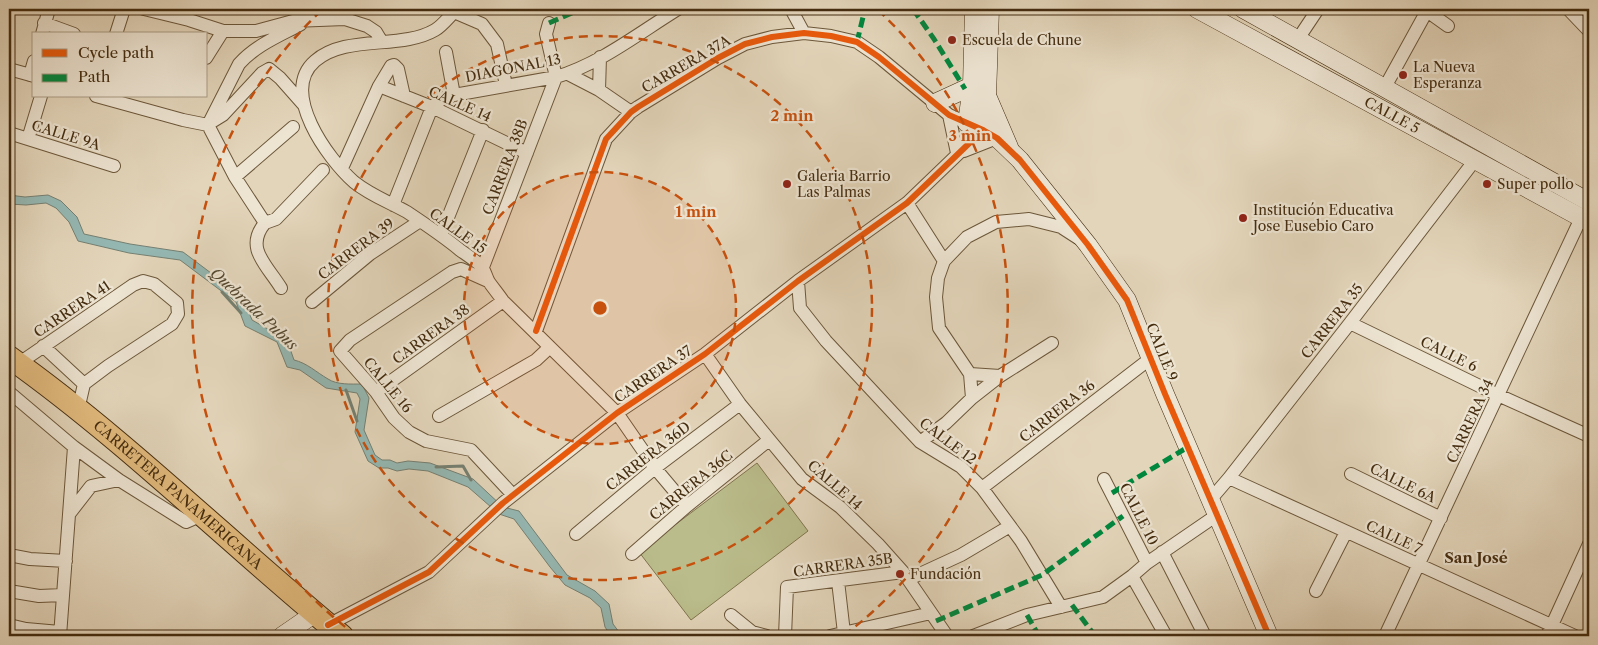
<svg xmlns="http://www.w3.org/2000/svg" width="1598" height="645" font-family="'Libre Caslon Text',serif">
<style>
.green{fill:#babc8b;stroke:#80744e}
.water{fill:#95b8b3;stroke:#758072}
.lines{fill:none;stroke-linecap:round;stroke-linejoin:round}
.stream{stroke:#758072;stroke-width:3}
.street-casing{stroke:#6c573a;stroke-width:14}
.secondary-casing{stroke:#452d10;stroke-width:19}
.highway-casing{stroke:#452d10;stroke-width:24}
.street{stroke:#ede4d2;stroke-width:12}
.secondary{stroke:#ede4d2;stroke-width:18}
.highway{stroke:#e2ba7d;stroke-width:22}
.quiet{stroke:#00873e;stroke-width:5;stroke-dasharray:10 5;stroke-linecap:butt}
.cycleway-casing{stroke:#ede4d2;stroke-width:9}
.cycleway{stroke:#e8590c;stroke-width:6}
.ring{fill:none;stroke:#c7500d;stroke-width:2.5;stroke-dasharray:9 6}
.poi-dot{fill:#8f2418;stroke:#ede4d2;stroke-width:2}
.labels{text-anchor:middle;stroke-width:4.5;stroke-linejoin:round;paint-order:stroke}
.poi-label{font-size:14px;fill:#452d10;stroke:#ede4d2;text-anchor:start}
.street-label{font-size:14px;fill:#452d10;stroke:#ede4d2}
.water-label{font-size:15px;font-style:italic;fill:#554931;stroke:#ede4d2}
.neighbourhood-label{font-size:15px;font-weight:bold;fill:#452d10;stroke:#ede4d2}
.centre{fill:#c7500d;stroke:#ede4d2;stroke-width:2.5}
.ring-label{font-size:15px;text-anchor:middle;font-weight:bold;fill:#c7500d;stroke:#ede4d2;stroke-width:4.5;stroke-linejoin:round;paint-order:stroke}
</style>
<rect width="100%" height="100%" fill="#e3d5ba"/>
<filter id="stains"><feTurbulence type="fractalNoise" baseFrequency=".004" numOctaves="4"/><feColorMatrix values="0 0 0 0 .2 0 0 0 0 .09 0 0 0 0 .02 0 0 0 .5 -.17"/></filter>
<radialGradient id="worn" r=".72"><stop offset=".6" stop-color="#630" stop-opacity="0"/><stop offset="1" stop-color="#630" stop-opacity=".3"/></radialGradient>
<!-- green -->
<path class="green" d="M757,463l51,68 -117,89 -52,-68z"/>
<!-- water -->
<path class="water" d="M9,195l16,2 23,-2 13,6 16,16 7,17 46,10 53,8 60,45 9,23 35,20 7,20c13,3 22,12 34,19 9,6 23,5 34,5l7,14 -5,32 11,25 7,5h8l7,3 11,-2 22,2 43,16 30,28 16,4 48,64 28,16 14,13 4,20 9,12h-11l-6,-9 -4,-19 -11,-10 -25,-13 -15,-18 -36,-48 -15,-5 -31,-27 -40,-16 -19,-2 -12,2 -9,-3h-9l-11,-7 -13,-29 5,-33 -3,-6 -31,-5 -26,-18 -13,-3 -10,-25 -32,-16 -9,-24 -56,-42 -51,-7 -51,-12 -9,-19 -13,-14 -10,-5 -20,2 -17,-1z"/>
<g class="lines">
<!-- stream -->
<path class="stream" d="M222,292l19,21
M346,390l11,31
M436,467l27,-1 8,14"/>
<!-- street casing -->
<g class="street-casing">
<path id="street" d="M144,9l45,11 34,11h33l37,-10 52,-2 22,7 9,6 6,10
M455,9l-1,3c-6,6 -12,14 -19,18 -34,20 -89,4 -120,31 -36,31 13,98 39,121 16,13 35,20 53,30 18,12 36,24 53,38 7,5 15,10 21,16 4,4 5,11 8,16 5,7 10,13 14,19l114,112 38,55 32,38
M791,9l13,24
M1568,9l21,22
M1427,11l21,15
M454,12l28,12 15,20 9,41
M44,23l30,11
M42,34l7,-25
M116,34l8,-25
M1298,39l20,-30
M446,52l8,43
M206,58l17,-27
M9,69l25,7
M568,74l31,16 32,22
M30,75l4,-14
M379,86l53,21 95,46
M1385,87l43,-78
M599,90l1,-33
M96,96l87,24 25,5
M949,115l8,38
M210,123l13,-8 39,-42 7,-4 11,9 23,26
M208,125l31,-61c17,-19 40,-28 62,-40
M208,125l27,52 30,46
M9,133l105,33
M28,139l13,-43
M964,151l33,-13
M342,168l37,-82 12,-20 3,-1 4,4 6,27
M235,177l58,-50
M907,203l37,58 -6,17 -2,19 3,31 31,46 2,24
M393,205l39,-98 10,-8 12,-4 102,-18c44,-13 83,-44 122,-68
M265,223l11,-4 47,-49
M265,223c-21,25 2,42 16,65
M441,235l42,-105
M944,261l23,-24 29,-15 33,-3 32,8 17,11
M483,267l73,-190 -10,-43 3,-11
M488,281l-27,-12 -9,3 -102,68 -10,11 36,41 18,26 15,14 17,9 45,9 42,45
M798,281l2,27 26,33 94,101 41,25 21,21 39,53 40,66
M312,302l58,-48 50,-33
M1350,323l148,72 91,41
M536,331l70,-192 25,-27 7,-5 80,-49 27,-14 27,-7 32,-4 27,3 26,6 22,15 70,58 18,8
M43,346l41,38
M705,354l35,50 62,75 38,28 38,37 25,28 44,64
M18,364l115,-79 10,-4 11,3 23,19 1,11 -6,10 -64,42 -24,18 -6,26
M970,374l30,2
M9,392l65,55 45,33 67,42 16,-7
M376,392l127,-91
M439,416l97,-56 14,-13
M920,442l26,-19 26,-25 28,-22 52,-33
M1351,474l90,44
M1229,478l346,158
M1104,479l43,84
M982,488l169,-130
M1211,499l18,-21 121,-155 125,-163
M70,513l21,-27 28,-6
M576,534l79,-66 85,-64
M1162,552l43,84
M632,554l55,-48 82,-66
M9,555l21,4 36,2
M1132,576l34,60
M909,579l52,-24 49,-29
M838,581l6,52
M9,591l30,5 24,-1
M1316,591l30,-59
M731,615l21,17 15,4
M9,625l17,4 34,3
M328,625l101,-53 74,-69 114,-90 88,-59 93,-73 109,-78 76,-73
M60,636l14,-189
M785,636l2,-49 116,-15
M830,636l101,-23
M973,636l54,-21 76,-18 29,-21 15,-13 70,-48
M1385,636l196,-418
M1547,636l42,-92"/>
</g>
<!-- secondary casing -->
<g class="secondary-casing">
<g id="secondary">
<path d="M974,9l-2,77 -5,37 16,7 14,8 23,22 68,85 39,55 38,94 104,242"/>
<path id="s1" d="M1197,9l392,213"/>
<path d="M1243,9l346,193"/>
<path d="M988,98l21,49"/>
<path d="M935,103l37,-17"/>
<path d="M983,130l4,-34 3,-87"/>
<path d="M282,636l32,-22"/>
</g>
</g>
<!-- highway casing -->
<g class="highway-casing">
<g id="highway">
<path id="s2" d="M9,357c118,84 221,187 333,279"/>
</g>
</g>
<!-- street -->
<use href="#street" class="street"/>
<!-- secondary -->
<use href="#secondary" class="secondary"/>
<!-- highway -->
<use href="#highway" class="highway"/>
<!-- quiet -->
<path class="quiet" d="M913,9l21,30 31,50
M549,23l32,-14
M857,42l8,-33
M1112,493l76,-46
M1072,605l23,31
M1027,615l12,21
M936,621l106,-46 81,-59
M980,633l2,3"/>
<!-- cycleway casing -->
<g class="cycleway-casing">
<path id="cycleway" d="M536,331l70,-192 25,-27 7,-5 80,-49 27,-14 27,-7 32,-4 27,3 26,6 22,15 70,58 34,15 14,8 23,22 68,85 39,55 38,94 104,242
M328,625l101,-53 74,-69 114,-90 88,-59 93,-73 109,-78 76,-73"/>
</g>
<!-- cycleway -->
<use href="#cycleway" class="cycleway"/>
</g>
<!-- distance rings -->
<circle cx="600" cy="308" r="136" fill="#c7500d" fill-opacity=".12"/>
<g class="ring">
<circle cx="600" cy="308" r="136"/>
<circle cx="600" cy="308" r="272"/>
<path d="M357 636A408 408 0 0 1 322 10M878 10A408 408 0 0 1 843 636"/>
</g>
<!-- markers -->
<g class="poi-dot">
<circle cx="952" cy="40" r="5"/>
<circle cx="1403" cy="75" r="5"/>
<circle cx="787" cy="184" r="5"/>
<circle cx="1487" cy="184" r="5"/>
<circle cx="1243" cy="218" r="5"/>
<circle cx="900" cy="574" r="5"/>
</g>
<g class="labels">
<!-- poi labels -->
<g class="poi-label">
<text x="962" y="45">Escuela de Chune</text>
<text x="1413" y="72">La Nueva<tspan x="1413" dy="16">Esperanza</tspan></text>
<text x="797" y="181">Galeria Barrio<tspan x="797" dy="16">Las Palmas</tspan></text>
<text x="1497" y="189">Super pollo</text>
<text x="1253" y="215">Institución Educativa<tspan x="1253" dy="16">Jose Eusebio Caro</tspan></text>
<text x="910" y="579">Fundación</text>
</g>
<!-- street labels -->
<g class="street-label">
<text transform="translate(686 64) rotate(-30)" y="5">CARRERA 37A</text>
<text transform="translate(513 68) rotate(-11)" y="5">DIAGONAL 13</text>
<text transform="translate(460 104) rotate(24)" y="5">CALLE 14</text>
<text dy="5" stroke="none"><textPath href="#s1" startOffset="222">CALLE 5</textPath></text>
<text transform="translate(66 135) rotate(17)" y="5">CALLE 9A</text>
<text transform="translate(505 167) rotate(-69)" y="5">CARRERA 38B</text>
<text transform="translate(458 231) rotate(36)" y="5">CALLE 15</text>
<text transform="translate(356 249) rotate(-37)" y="5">CARRERA 39</text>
<text transform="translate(72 309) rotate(-34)" y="5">CARRERA 41</text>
<text transform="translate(1332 321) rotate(-52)" y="5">CARRERA 35</text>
<text transform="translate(431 334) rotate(-36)" y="5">CARRERA 38</text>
<text transform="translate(1162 352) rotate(68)" y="5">CALLE 9</text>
<text transform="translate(1449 354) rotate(26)" y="5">CALLE 6</text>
<text transform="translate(653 374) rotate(-34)" y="5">CARRERA 37</text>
<text transform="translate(388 385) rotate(50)" y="5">CALLE 16</text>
<text transform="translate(1057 411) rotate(-38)" y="5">CARRERA 36</text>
<text transform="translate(1470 421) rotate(-65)" y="5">CARRERA 34</text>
<text transform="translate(948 441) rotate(37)" y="5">CALLE 12</text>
<text transform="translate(648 456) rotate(-38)" y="5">CARRERA 36D</text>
<text transform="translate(1403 483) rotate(26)" y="5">CALLE 6A</text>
<text transform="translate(691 485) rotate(-39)" y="5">CARRERA 36C</text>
<text transform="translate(835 485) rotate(41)" y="5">CALLE 14</text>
<text dy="5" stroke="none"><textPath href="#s2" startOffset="218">CARRETERA PANAMERICANA</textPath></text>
<text transform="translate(1139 514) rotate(63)" y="5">CALLE 10</text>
<text transform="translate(1394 537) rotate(25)" y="5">CALLE 7</text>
<text transform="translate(843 565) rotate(-8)" y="5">CARRERA 35B</text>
</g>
<!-- water labels -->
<g class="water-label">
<text transform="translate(254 309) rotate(43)" y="5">Quebrada Pubus</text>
</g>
<!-- neighbourhood labels -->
<g class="neighbourhood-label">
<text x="1476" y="563">San José</text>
</g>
</g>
<circle cx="600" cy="308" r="8" class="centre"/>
<g class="ring-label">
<text x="792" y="121">2 min</text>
<text x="970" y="141">3 min</text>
<text x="696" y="217">1 min</text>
</g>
<!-- margin -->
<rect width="1598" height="645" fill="none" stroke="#e3d5ba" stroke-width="30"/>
<rect x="10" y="10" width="1578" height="625" fill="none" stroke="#452d10" stroke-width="2.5"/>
<rect x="15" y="15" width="1568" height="615" fill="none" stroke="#452d10"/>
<!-- legend -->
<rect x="32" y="32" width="175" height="65" fill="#ede4d2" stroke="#aa9b84"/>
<rect x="42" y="49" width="25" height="8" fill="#e8590c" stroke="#aa9b84"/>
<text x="78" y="58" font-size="15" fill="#452d10">Cycle path</text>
<rect x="42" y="74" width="25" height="8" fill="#00873e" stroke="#aa9b84"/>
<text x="78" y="82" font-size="15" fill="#452d10">Path</text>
<rect width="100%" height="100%" filter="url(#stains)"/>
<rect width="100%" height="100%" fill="url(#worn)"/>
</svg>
